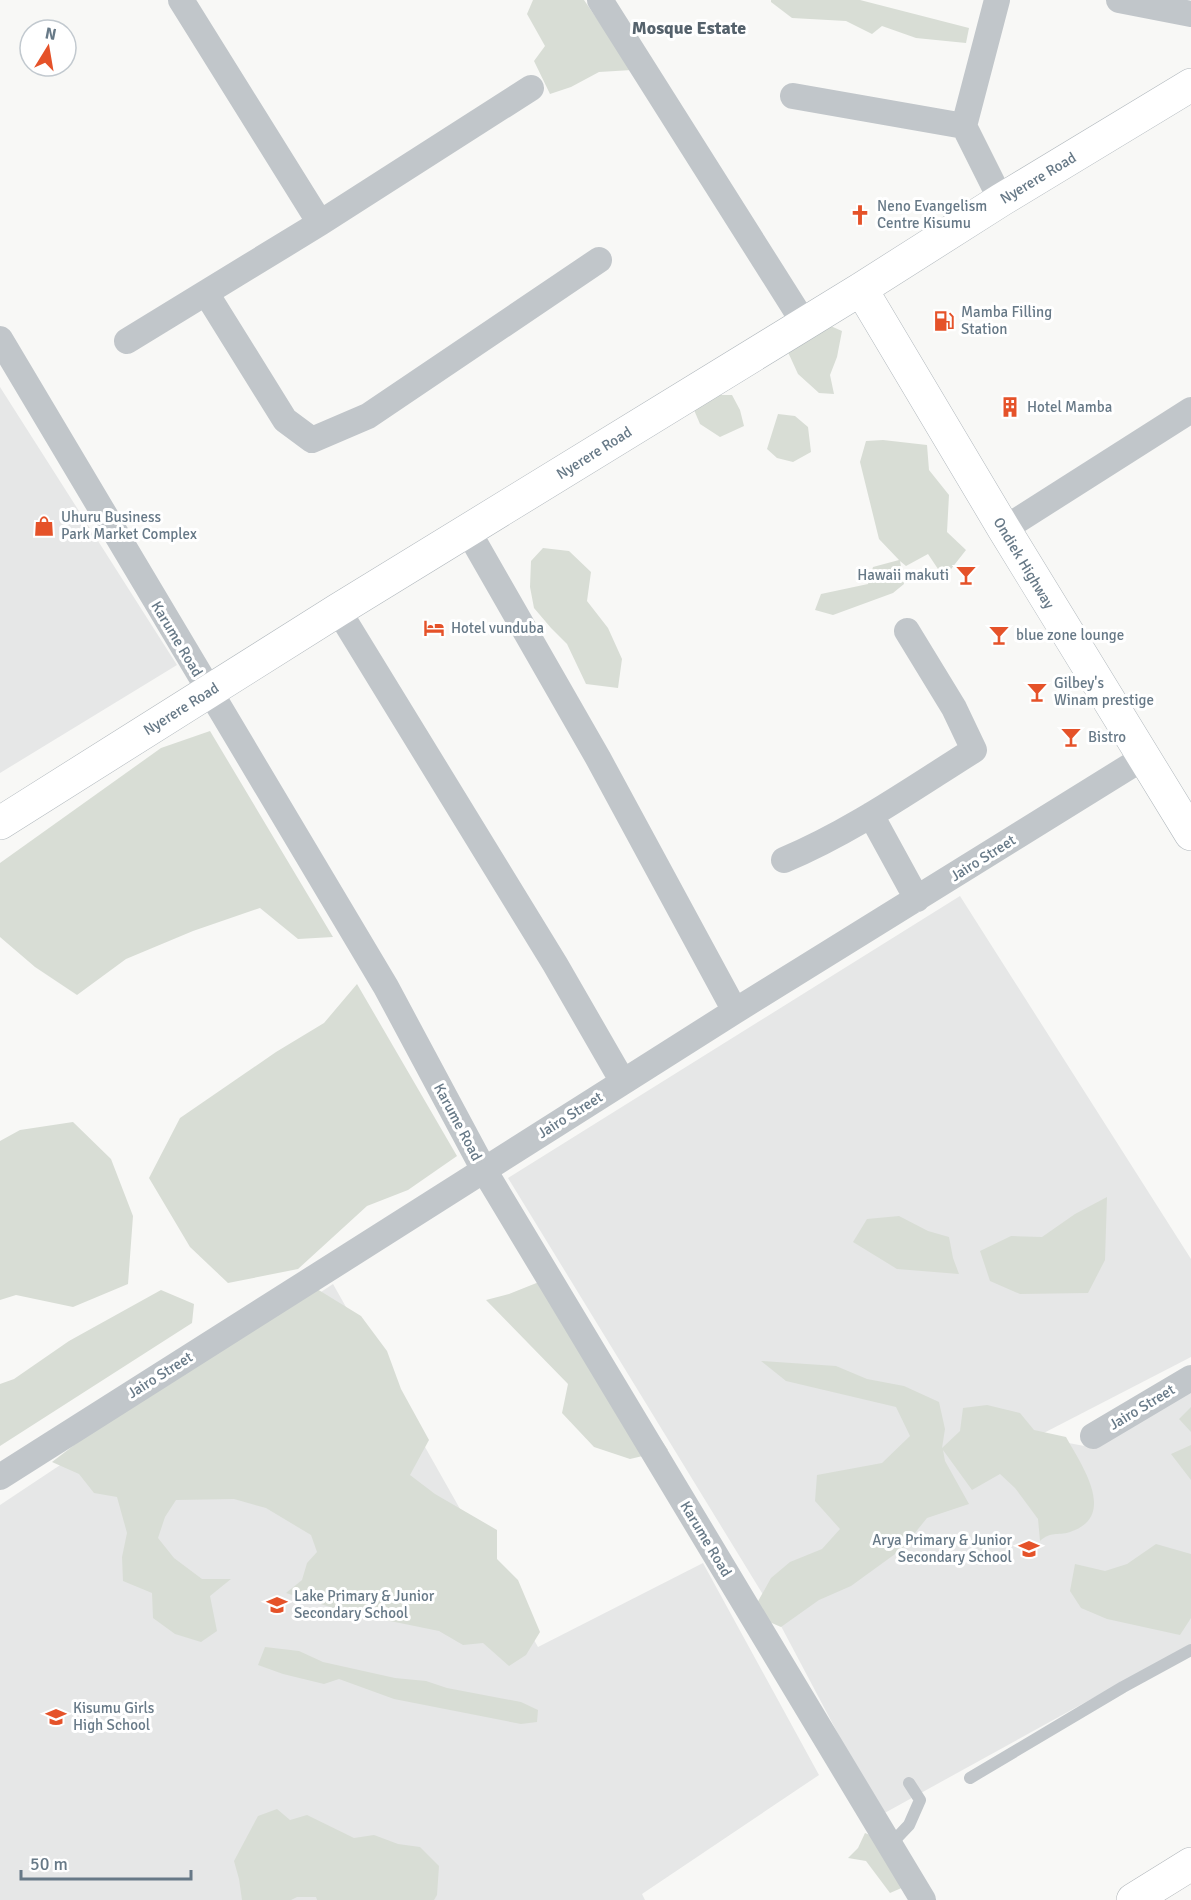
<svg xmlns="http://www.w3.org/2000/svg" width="1191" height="1900" font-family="Signika,sans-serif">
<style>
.built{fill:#e6e7e7}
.green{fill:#d8ddd5}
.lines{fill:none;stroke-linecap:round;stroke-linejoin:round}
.secondary-casing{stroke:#b1b8bd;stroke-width:34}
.trunk-casing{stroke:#b2b7bb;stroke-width:34}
.service{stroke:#c1c6ca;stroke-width:12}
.minor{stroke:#c1c6ca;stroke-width:26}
.secondary{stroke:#fff;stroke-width:33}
.trunk{stroke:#fff;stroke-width:33}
.labels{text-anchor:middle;stroke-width:6;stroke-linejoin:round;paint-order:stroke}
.street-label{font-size:15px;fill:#677987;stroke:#fff}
.poi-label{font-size:15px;fill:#677987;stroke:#fff;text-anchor:start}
.quarter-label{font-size:18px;font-weight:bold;fill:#55626c;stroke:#fff}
</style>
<rect width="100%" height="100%" fill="#f8f8f6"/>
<!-- built -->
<path class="built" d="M0,387l177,278 -177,108z
M960,896l231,363v98l-155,80 54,10 101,-64v261l-310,171 -108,-204 -265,-433z
M333,1284l205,363 165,-84 116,212 -177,119 3,6h-645v-395z"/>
<!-- green -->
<path class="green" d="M533,0h51l48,70 -33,2 -28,15 -21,7 -16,-33 11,-15 -18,-32z
M771,0h89l109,28 -3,15 -50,-5 -34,-12 -10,8 -26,-13 -54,-3 -21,-16z
M826,324l16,7 -5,26 -7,18 4,19 -15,-1 -21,-19 -11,-24z
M714,395h18l8,15 4,16 -24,11 -20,-13 -6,-14z
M778,414l17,2 13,11 3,25 -18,10 -16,-4 -10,-9z
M883,440l44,5 2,25 20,25 -2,37 19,18 -22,28 -16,-24 -22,12 -6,-5 4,23 -11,9 -60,22 -18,-5 6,-16 47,-10 5,-17 26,-7 -20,-21 -19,-77 6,-21z
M543,548l26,3 22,21 -4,29 21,27 14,31 -4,29 -32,-4 -19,-40 -16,-16 -17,-20 -4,-21 1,-26z
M210,731l123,206 -35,2 -38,-31 -67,23 -67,28 -49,36 -42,-28 -35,-30v-74l161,-115z
M357,984l100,172 -49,34 -41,16 -69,63 -70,14 -38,-36 -41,-69 31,-60 96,-66 48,-29z
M73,1122l38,37 22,57 -5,68 -55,23 -57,-12 -16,5v-159l20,-11z
M1107,1197l-2,63 -17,33 -68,1 -30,-13 -10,-30 31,-15 31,1 33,-23z
M899,1216l29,15 21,6 4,21 6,16 -62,-5 -44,-27 14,-23z
M539,1282l99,124 30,44 -38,9 -36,-12 -32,-34 6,-29 -82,-84 23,-6z
M317,1289l44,27 26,35 14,38 28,51 -19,35 25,19 62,36v29l21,21 22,52 -14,23 -17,11 -26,-23 -20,2 -24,-14 -93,-19 -60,-19 16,-13 5,-17 10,-11 -6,-17 -45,-27 -32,-9 -58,1 -11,17 -7,21 16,20 28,21h29l-21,17 7,35 -16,11 -26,-8 -22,-16 -1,-25 -29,-12 -1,-24 5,-24 -10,-36 -23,-4 -15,-19 -27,-12 34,-26z
M161,1290l33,14 -2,19 -192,123v-62l14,-5 55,-38z
M761,1361l75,5 31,13 37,7 35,16 6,27 -3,19 18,-17 3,-23 24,-3 33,8 14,17 32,7c16,29 52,79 4,95 -13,4 -19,-1 -30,9l-2,-22 -23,-31 -15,-14 -28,16 -29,-40 2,11 24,43 -42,14 -25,31 -51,37 -32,14 -38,27 -30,-13 20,-36 19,-16 32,-13 18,-20 -25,-28 2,-26 65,-12 28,-27 -14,-29 -110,-26z
M1191,1407v25l-12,-13z
M1191,1445v35l-20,-26z
M1156,1544l35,10v64l-11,17 -73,-16 -26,-11 -11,-17 5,-27 30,7 22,-7z
M265,1647l34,4 24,11 72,16 31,3 21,7 74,14 17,8 -1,12 -16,2 -127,-25 -55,-20 -15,5 -41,-10 -25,-9z
M277,1809l13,11 17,-5 47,23 20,-3 24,9 22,3 19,19 -2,29 -3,5h-117l-1,-3h-19l-6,3h-49l-3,-21 -5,-18 24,-45z
M865,1833l17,7 24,46 -16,7 -24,-32 -18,-3 10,-10z"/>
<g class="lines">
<!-- secondary casing -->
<g class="secondary-casing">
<path id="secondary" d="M861,289l143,240 187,305
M0,823l338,-213 523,-321 140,-89 190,-115"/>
</g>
<!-- trunk casing -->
<g class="trunk-casing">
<path id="trunk" d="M1133,1900l58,-36"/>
</g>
<!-- service -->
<path class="service" d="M970,1778l153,-91 68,-37
M890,1845l19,-20 11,-25 -11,-17"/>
<!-- minor -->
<path class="minor" d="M181,0l139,223
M600,0l204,323
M997,0l-33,126 37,74
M1119,0l72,14
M793,96l171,30
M206,293l79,127 27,20 56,-24 231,-156
M0,339l386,648 98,183 439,730
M127,341l193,-118 211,-135
M1004,529l187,-119
M468,531l130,227 137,253
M338,610l217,354 68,118
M871,815l46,84
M784,860c67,-28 128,-71 190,-110l-20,-42 -47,-77
M1093,1436l98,-58
M0,1477l735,-466 408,-253"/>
<!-- secondary -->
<use href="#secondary" class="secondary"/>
<!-- trunk -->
<use href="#trunk" class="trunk"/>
</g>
<!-- icons -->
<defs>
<g id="church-bare" transform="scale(1.62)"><path d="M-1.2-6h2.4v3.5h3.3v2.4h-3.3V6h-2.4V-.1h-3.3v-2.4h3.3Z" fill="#e55229" stroke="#fff" stroke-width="2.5" paint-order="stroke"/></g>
<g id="fuel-bare" transform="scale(1.62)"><path d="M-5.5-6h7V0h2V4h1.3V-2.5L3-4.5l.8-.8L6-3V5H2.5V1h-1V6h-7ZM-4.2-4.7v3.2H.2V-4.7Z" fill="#e55229" stroke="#fff" stroke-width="2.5" paint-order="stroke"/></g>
<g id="building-bare" transform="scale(1.62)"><path d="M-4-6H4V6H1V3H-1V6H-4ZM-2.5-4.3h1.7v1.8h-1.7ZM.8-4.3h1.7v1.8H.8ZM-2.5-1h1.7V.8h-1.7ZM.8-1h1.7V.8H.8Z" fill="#e55229" stroke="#fff" stroke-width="2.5" paint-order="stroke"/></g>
<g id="shop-bare" transform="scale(1.62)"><path d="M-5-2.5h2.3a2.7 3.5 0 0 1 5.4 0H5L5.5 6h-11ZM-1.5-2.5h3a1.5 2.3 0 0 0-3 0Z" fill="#e55229" stroke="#fff" stroke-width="2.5" paint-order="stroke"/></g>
<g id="bar-bare" transform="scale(1.62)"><path d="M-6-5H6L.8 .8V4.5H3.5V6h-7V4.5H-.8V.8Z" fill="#e55229" stroke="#fff" stroke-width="2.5" paint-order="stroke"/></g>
<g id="hotel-bare" transform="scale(1.62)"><path d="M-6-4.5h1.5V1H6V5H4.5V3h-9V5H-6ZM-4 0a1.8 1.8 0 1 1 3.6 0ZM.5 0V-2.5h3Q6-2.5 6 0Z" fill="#e55229" stroke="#fff" stroke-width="2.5" paint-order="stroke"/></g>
<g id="school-bare" transform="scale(1.62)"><path d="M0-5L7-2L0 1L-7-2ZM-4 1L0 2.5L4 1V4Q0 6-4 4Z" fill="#e55229" stroke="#fff" stroke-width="2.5" paint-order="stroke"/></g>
</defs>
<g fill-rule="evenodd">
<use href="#church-bare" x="860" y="215"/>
<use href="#fuel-bare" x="944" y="321"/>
<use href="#building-bare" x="1010" y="407"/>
<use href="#shop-bare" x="44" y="526"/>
<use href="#bar-bare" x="966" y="575"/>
<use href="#hotel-bare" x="434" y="628"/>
<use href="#bar-bare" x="999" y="635"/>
<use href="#bar-bare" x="1037" y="692"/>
<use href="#bar-bare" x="1071" y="737"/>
<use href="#school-bare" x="1029" y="1549"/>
<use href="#school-bare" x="277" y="1605"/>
<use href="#school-bare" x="56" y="1717"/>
</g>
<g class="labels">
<!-- street labels -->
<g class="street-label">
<text transform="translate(1038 178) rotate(-31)" y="5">Nyerere Road</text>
<text transform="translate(594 453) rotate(-32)" y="5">Nyerere Road</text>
<text transform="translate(1024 563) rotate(59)" y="5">Ondiek Highway</text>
<text transform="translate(177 639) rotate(59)" y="5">Karume Road</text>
<text transform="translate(181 709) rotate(-32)" y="5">Nyerere Road</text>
<text transform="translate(983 858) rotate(-32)" y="5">Jairo Street</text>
<text transform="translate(570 1115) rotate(-32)" y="5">Jairo Street</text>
<text transform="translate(458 1122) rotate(62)" y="5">Karume Road</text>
<text transform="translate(160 1375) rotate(-32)" y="5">Jairo Street</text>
<text transform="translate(1142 1407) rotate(-31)" y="5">Jairo Street</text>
<text transform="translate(706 1539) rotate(59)" y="5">Karume Road</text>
</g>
<!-- poi labels -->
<g class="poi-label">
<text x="877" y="211">Neno Evangelism<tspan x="877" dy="17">Centre Kisumu</tspan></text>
<text x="961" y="317">Mamba Filling<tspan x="961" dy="17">Station</tspan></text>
<text x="1027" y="412">Hotel Mamba</text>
<text x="61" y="522">Uhuru Business<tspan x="61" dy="17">Park Market Complex</tspan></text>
<text x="949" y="580" text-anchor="end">Hawaii makuti</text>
<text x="451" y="633">Hotel vunduba</text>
<text x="1016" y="640">blue zone lounge</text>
<text x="1054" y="688">Gilbey's<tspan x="1054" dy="17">Winam prestige</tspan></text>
<text x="1088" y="742">Bistro</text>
<text x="1012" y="1545" text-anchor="end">Arya Primary &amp; Junior<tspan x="1012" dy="17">Secondary School</tspan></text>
<text x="294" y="1601">Lake Primary &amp; Junior<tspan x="294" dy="17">Secondary School</tspan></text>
<text x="73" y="1713">Kisumu Girls<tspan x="73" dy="17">High School</tspan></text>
</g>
<!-- quarter labels -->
<g class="quarter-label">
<text x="689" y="34">Mosque Estate</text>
</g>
</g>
<!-- north arrow -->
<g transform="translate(48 48) rotate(11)"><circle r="28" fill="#ffffff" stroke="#c2c9cf" stroke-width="1.5"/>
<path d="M0-4.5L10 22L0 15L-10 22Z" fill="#e55229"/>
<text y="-9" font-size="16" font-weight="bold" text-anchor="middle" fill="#677987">N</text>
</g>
<!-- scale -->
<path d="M21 1870v9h170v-9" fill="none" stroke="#677987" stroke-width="3"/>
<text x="30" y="1870" font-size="18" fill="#677987" stroke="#ffffff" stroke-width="4.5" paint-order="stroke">50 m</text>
</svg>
